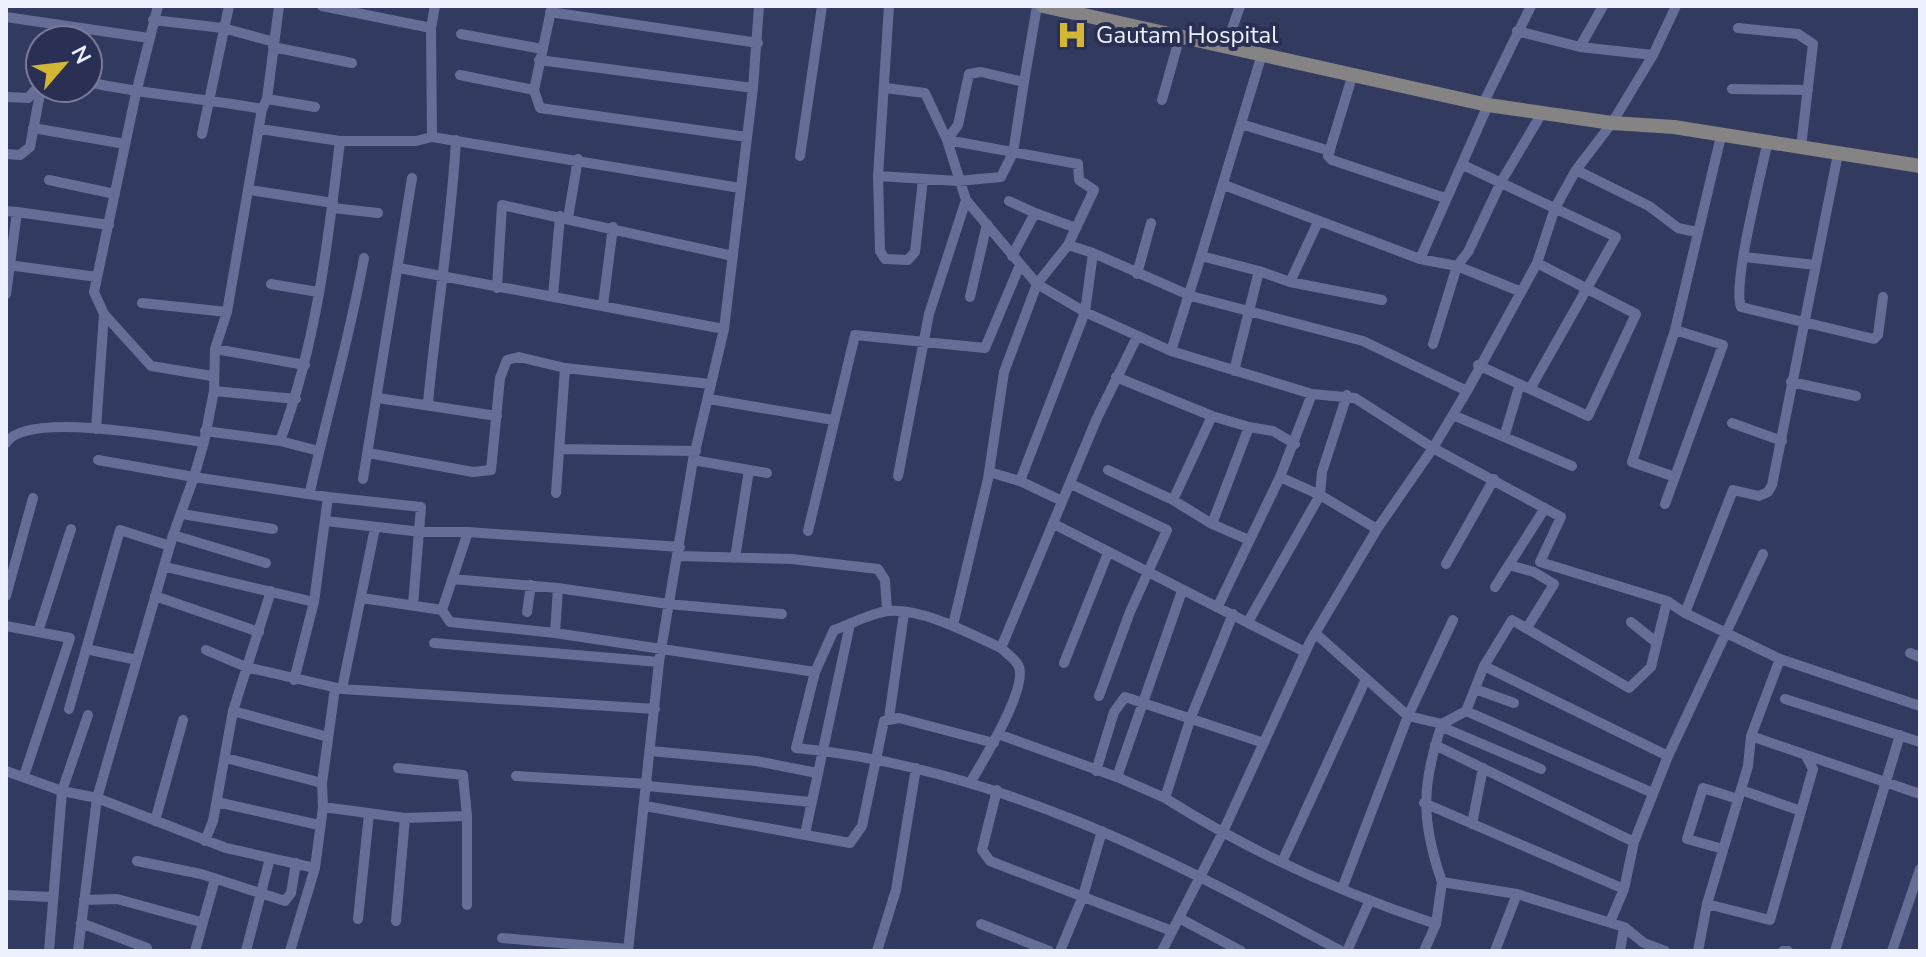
<svg xmlns="http://www.w3.org/2000/svg" width="1926" height="957" font-family="'Nunito Sans',sans-serif">
<style>
.lines{fill:none;stroke-linecap:round;stroke-linejoin:round}
.street{stroke:#666e98;stroke-width:10}
.secondary{stroke:#858384;stroke-width:14}
.labels{text-anchor:middle;stroke-width:8;stroke-linejoin:round;paint-order:stroke}
.poi-label{font-size:24px;fill:#edf0ff;stroke:#2a2f54;text-anchor:start}
</style>
<rect width="100%" height="100%" fill="#333a60"/>
<g class="lines">
<!-- street -->
<path class="street" d="M158,6l-22,87 -42,199 10,22 47,52 61,10
M279,6l-12,93 -5,10 -35,203 -12,37 -1,42 -10,51 -10,35 134,20 -14,105 -20,78
M322,6l109,22
M435,6l-4,22 1,109 308,51
M552,6l-18,84 6,18 207,29
M889,6l-11,170 80,5 43,-4 12,-24 11,-71
M1037,6l-13,76 -43,-10 -12,2 -11,51 -11,15 19,60 71,84 48,28 8,-59 98,43 172,45 104,50
M550,12l208,31
M6,17l143,21
M153,20l70,8 51,14
M1738,28l60,6 15,10 -12,103
M1517,31l63,16 73,8
M461,34l81,15
M1226,46l14,-40
M273,47l79,16
M1580,47l23,-41
M539,60l214,28
M460,75l74,15
M1352,77l-24,79 4,4 113,38
M88,82c58,13 116,16 174,27
M885,88l40,5 22,47 131,24 1,16 15,10 -26,55 -31,39 -33,88 -16,107 -35,146
M1732,89l76,1
M6,97l22,1 12,-13
M267,99l48,8
M1162,100l18,-64
M1483,104l48,-98
M1241,124l89,27
M33,128l92,16
M260,129l80,12c-12,102 -24,204 -60,300
M202,134l27,-128
M1768,140c-6,31 -36,143 -27,167l133,32 4,-4 5,-38
M340,141h76l16,-4
M6,154l14,1 10,-8 11,-59
M800,156l22,-150
M1463,165l153,72 -86,152
M1576,170l73,36 29,22 18,4
M878,176l2,75 5,8 23,1 7,-8 8,-73
M49,180l66,14
M1224,185l196,74 68,-154
M250,190l83,13
M1009,201l26,12 -23,43
M332,208l46,5
M6,211l11,1 -11,82
M17,212l92,13
M1035,213l41,15
M568,218l10,-59
M1068,245l25,8
M1745,257l70,8
M1420,259l37,7 62,25
M8,265l89,12
M399,268l325,61
M1259,271l31,11 92,18
M1137,274l14,-51
M1290,282l28,-60
M271,284l47,8
M497,288l5,-83 231,51
M553,296l7,-80
M970,297l17,-73
M142,303l85,9
M603,305l10,-78
M1433,344l24,-78 11,-14 33,-70 41,-69
M215,349l90,16
M1171,351l30,-95
M1478,365l110,51 48,-102 -99,-51
M565,368l145,16
M1234,371l25,-100 -58,-15 61,-202
M1116,377l96,39
M1791,382l65,14
M214,391l82,8
M378,398l119,18
M709,399l124,21
M428,403c8,-88 23,-174 28,-263
M1453,415l119,51
M1732,423l50,18
M1249,427l24,4 22,13
M96,429l8,-115
M205,431l75,10 39,10
M1505,434l15,-50
M6,443c21,-33 161,-5 198,-1
M560,449l136,2
M368,453l105,19 18,-2 9,-92 7,-18 12,-3 46,11 -9,125
M98,460l96,17 -21,58 -76,263 129,50 89,20 8,-61 82,11 62,-2
M693,460l74,13
M1108,470l65,30 39,24
M989,472l31,9 42,20
M898,476l31,-162 37,-114
M1280,477l40,18 2,-23 25,-77
M1675,477l-43,-15 43,-132 46,-194
M363,479l49,-301
M1020,481l65,-169 86,39 141,43 43,4 78,50 128,69 -21,45 127,39 18,12 48,-123 26,6 9,-4 4,-7 66,-331
M1071,484l96,46 -37,82 -31,84
M310,492c17,-79 40,-155 54,-234
M328,497l93,10 -8,98
M1173,500l39,-84 37,11 -37,97 37,16
M1665,504l58,-159 -48,-15
M182,514l91,15
M326,521l95,11h47l-26,78 8,12 105,11 260,39
M1054,524l251,128
M808,531l47,-196 130,13 35,-83
M468,532l212,15
M173,535l93,28
M678,556l114,3 86,10 7,11 2,31
M735,558l14,-88
M1446,564l48,-85
M1509,565l25,7 20,12 -27,44
M166,567l148,35
M452,579l106,9 -3,45
M1495,587l50,-79
M558,588l110,16 114,10
M1182,591l-65,186 48,21 26,-81 42,-103
M6,596l27,-98
M155,596l104,36
M362,598l80,12
M1218,606l62,-129 32,-83
M527,612l4,-27
M1685,613l95,46 140,47
M1248,622l72,-127 57,34
M1631,622l26,21
M6,626l64,12 -46,138
M38,632l33,-103
M1315,633l93,83 34,8c-21,62 -21,97 0,158l75,12 107,33 -4,24
M434,643l225,19
M1001,648c-31,-14 -78,-40 -113,-37 -17,2 -37,13 -54,19l-19,42 -19,76c198,19 373,110 545,203
M86,649l51,11
M206,650l40,17 96,22 313,20
M1910,653l10,4
M1064,663l44,-110
M1484,666l184,90
M342,689l33,-161
M1475,689l39,14
M1785,699l135,43
M69,709l51,-179 50,16
M233,711l95,26
M1466,711l187,82
M889,718l15,-105
M1442,724l24,-13 18,-45 28,-46 117,68 22,-21 16,-66
M1442,727l99,42
M998,734l119,43
M1751,736l169,58
M1435,745l199,97
M651,751l105,10 61,12
M226,758l96,25
M398,768l65,7 4,41v89
M6,771l56,20 35,7 -19,153
M1096,771l18,-59 11,-15 139,46
M516,776l132,8
M970,783c13,-22 57,-93 49,-116 -3,-8 -12,-13 -18,-19l96,-230 40,-81
M648,786l163,16
M997,790l-15,60 8,11 182,70
M1741,790l60,21
M1165,798c84,53 176,95 271,126
M217,802l102,23
M1424,803l200,86
M645,806l205,37 12,-17 22,-105 15,-3 95,25
M323,807l-1,-24 13,-95
M155,821l28,-101
M1472,824l11,-56
M805,834l45,-210
M205,841l8,-20 20,-110 38,-120
M1723,849l-36,-10 16,-51 35,11
M137,861l64,13 84,27 6,-8 5,-30
M1282,862l84,-183
M1342,889l66,-173 45,-96
M6,895l45,2
M84,900l33,-1 84,23
M1707,904l41,-138 3,-30 29,-77
M1179,918l62,33
M358,919l11,-105
M396,921l9,-103
M1610,922l14,-33 10,-47 34,-86 95,-202
M81,923l66,25
M981,924l68,27
M1624,927l20,16 21,8
M502,938l126,11
M49,951l13,-160 26,-76
M195,951l20,-72
M246,951l24,-93
M290,951l25,-83
M628,951l31,-289 34,-202 31,-131 29,-241 6,-82
M877,951l19,-61 20,-122
M1060,951l23,-55 19,-65
M1162,951l60,-117 88,-192 67,-113 56,-81 34,-57 70,-128 18,-55 21,-38 36,-47 41,-68 23,-49
M1347,951l22,-49
M1424,951l12,-27 6,-42
M1495,951l22,-57
M1698,951l9,-47 63,16 43,-151 -6,-11
M1783,951h5
M1835,951l65,-216
M1892,951l28,-82"/>
<!-- secondary -->
<path class="secondary" d="M1043,6l445,99 124,18 62,4 246,39"/>
</g>
<!-- icons -->
<defs>
<g id="hospital-bare" transform="scale(2.4)"><path d="M-5-5h3v3.5h4V-5h3V5h-3V1.5h-4V5h-3Z" fill="#d4b635" stroke="#2a2f54" stroke-width="2.5" paint-order="stroke"/></g>
</defs>
<g fill-rule="evenodd">
<use href="#hospital-bare" x="1072" y="35"/>
</g>
<g class="labels">
<!-- poi labels -->
<g class="poi-label">
<text x="1096" y="43">Gautam Hospital</text>
</g>
</g>
<!-- border -->
<rect width="1926" height="957" fill="none" stroke="#edf0ff" stroke-width="16"/>
<!-- north arrow -->
<g transform="translate(64 64) rotate(62)"><circle r="38" fill="#2a2f54" stroke="#787c98" stroke-width="2"/>
<path d="M0-6L14 30L0 20L-14 30Z" fill="#d4b635"/>
<text y="-12" font-size="22" font-weight="bold" text-anchor="middle" fill="#edf0ff">N</text>
</g>
</svg>
